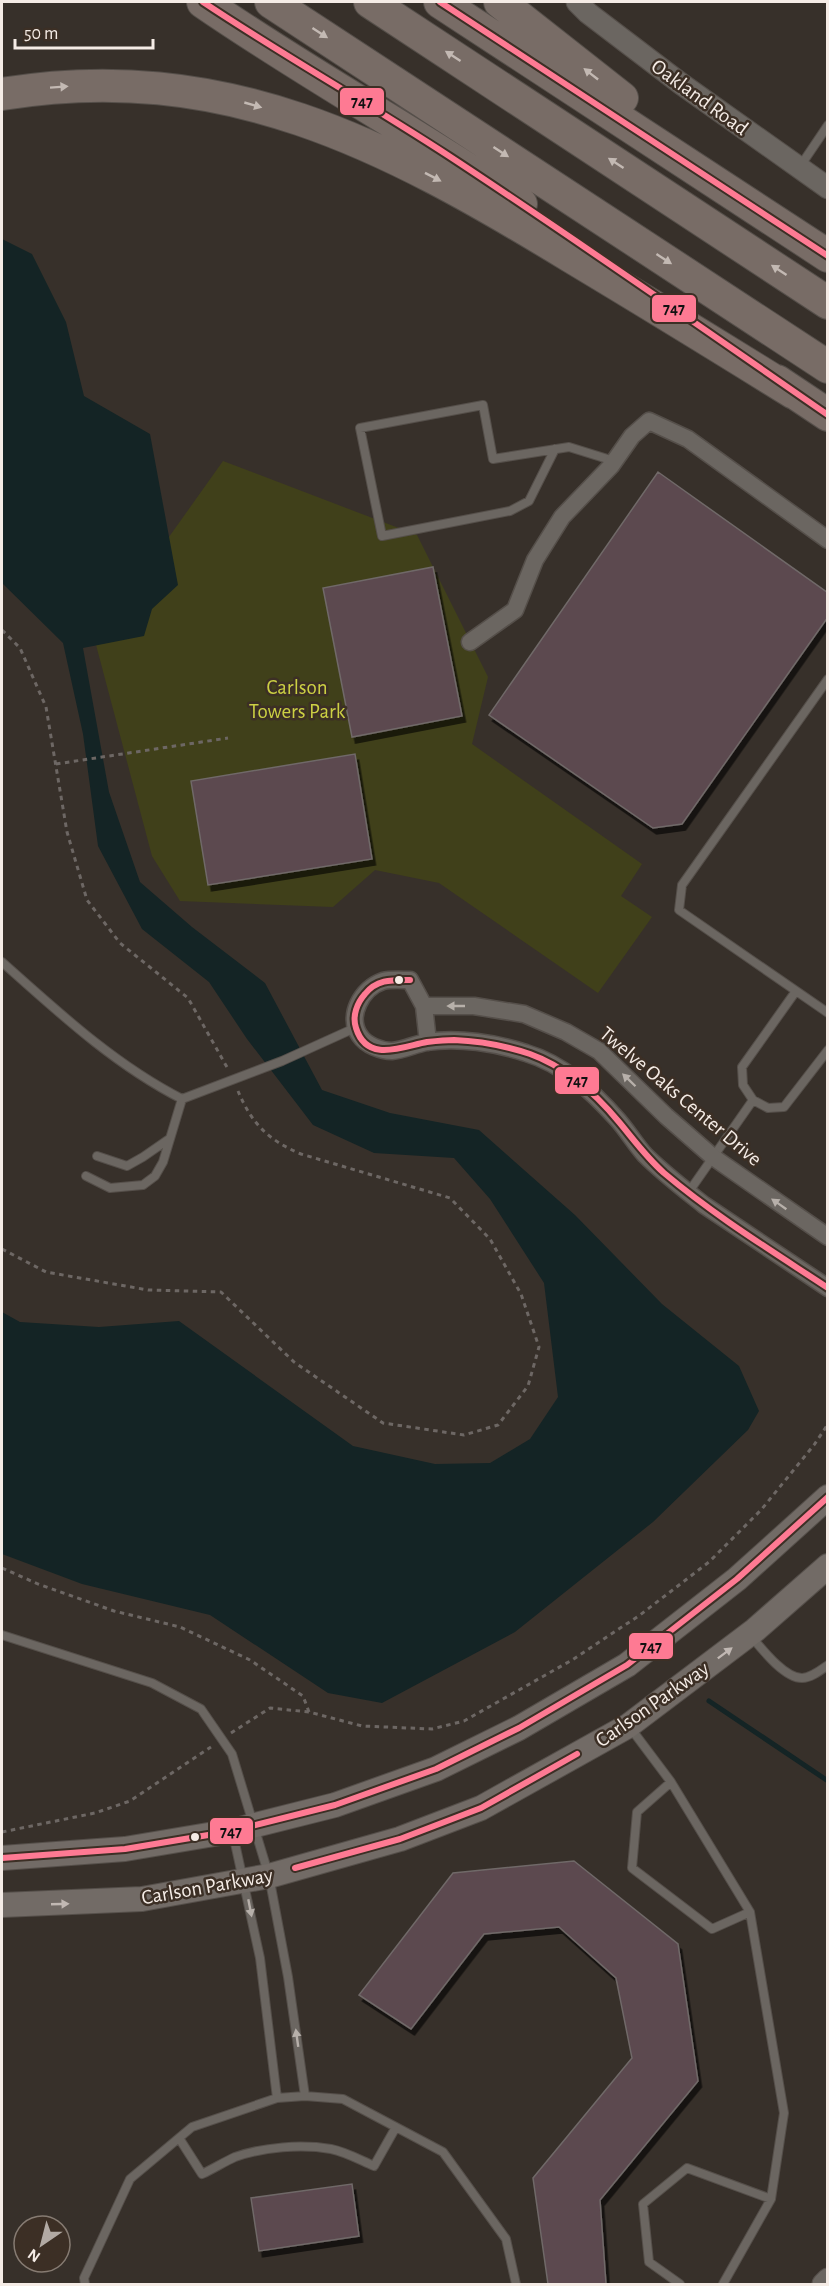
<svg xmlns="http://www.w3.org/2000/svg" width="829" height="2286" font-family="'Alegreya Sans',sans-serif">
<style>
.green{fill:#40401a}
.water{fill:#142425}
.lines{fill:none;stroke-linecap:round;stroke-linejoin:round}
.stream{stroke:#142425;stroke-width:5}
.building{fill:#5b484f;stroke:#706968;stroke-width:1.5;filter:url(#shadow)}
.service-casing{stroke:#554f4a;stroke-width:10}
.minor-casing{stroke:#554f4a;stroke-width:19}
.tertiary-casing{stroke:#554f4a;stroke-width:23}
.secondary-casing{stroke:#554f4a;stroke-width:26}
.motorway-casing{stroke:#554f4a;stroke-width:34}
.path{stroke:#6d6764;stroke-width:3;stroke-dasharray:4.5 4.5;stroke-linecap:butt}
.service{stroke:#6b6661;stroke-width:8}
.minor{stroke:#6b6661;stroke-width:16}
.tertiary{stroke:#6b6661;stroke-width:21}
.secondary{stroke:#726b66;stroke-width:24}
.motorway{stroke:#786c66;stroke-width:32}
.bus-1-casing{stroke:#3c2f25;stroke-width:10}
.bus-1{stroke:#fe7a93;stroke-width:6}
.oneway{fill:#c3b9b3}
.oneway2{fill:#b7b0aa}
.oneway3{fill:#c1b8b3}
.bus-dot{fill:#f5ece6;stroke:#3c2f25;stroke-width:2}
.labels{text-anchor:middle;stroke-width:5;stroke-linejoin:round;paint-order:stroke}
.street-label{font-size:21px;fill:#f5ece6;stroke:#3c2f25}
.park-label{font-size:21px;fill:#ccd043;stroke:#3c2f25}
.line-badge{stroke:#3c2f25;stroke-width:2}
.pale-badge-label{font-size:16px;text-anchor:middle;font-weight:bold;fill:#111}
</style>
<defs>
<filter id="shadow"><feDropShadow dx="3.5" dy="6" stdDeviation="0" flood-color="#0009"/></filter>
</defs>
<rect width="100%" height="100%" fill="#37302a"/>
<!-- green -->
<path class="green" d="M223,461l194,74 71,142 -16,67 170,120 -21,32 31,21 -54,76 -159,-110 -64,-13 -42,37 -153,-6 -28,-45 -57,-215z"/>
<!-- water -->
<path class="water" d="M2,239l30,15 34,68 18,74 66,38 28,151 -26,24 -8,27 -61,12 26,144 31,90 52,45 73,56 57,107 68,23 89,17 96,85 87,89 77,62 20,45 -11,19 -95,92 -138,110 -133,71 -54,-10 -118,-78 -128,-31 -80,-30v-242l18,10 79,5 80,-6 174,125 82,18 55,-1 40,-24 28,-42 -14,-114 -54,-84 -36,-41 -80,-5 -61,-28 -66,-86 -38,-57 -67,-53 -44,-83 -15,-112 -20,-91 -61,-60z"/>
<g class="lines">
<!-- stream -->
<path class="stream" d="M709,1701l119,80"/>
</g>
<!-- building -->
<path class="building" d="M658,472l170,121v24l-146,207 -29,4 -164,-113z
M433,567l29,149 -110,21 -29,-149z
M355,754l17,105 -164,26 -17,-104z
M574,1861l104,83 20,137 -98,119 6,84h-58l-15,-106 99,-120 -16,-80 -57,-51 -75,7 -73,95 -52,-34 94,-122z
M352,2184l7,52 -100,15 -8,-53z"/>
<g class="lines">
<!-- service casing -->
<g class="service-casing">
<path id="service" d="M799,168l29,-43
M555,449l-26,52 -19,10 -128,25 -22,-108 123,-23 10,54 76,-12 45,14
M828,679l-146,206 -3,25 149,103
M2,962c56,50 113,103 180,137l100,-38 75,-34
M796,991l-54,76 1,18 10,15 15,8 16,-1 44,-57
M97,1156l30,10 16,-9 26,-18
M86,1176l24,12 33,-3 12,-9 8,-14 19,-63
M688,1193l65,-93
M2,1635l150,48 49,26 31,45 37,122 19,101 17,119
M750,1635c11,13 34,43 52,43 9,0 19,-8 26,-13
M629,1726l42,56 79,130 34,201 -13,86 -48,85
M671,1782l-34,30 -5,56 80,61 38,-17
M233,1834l27,124 17,140
M179,2138l23,36c11,-5 22,-12 33,-17 29,-10 66,-13 96,-8 15,3 29,11 43,17l22,-39
M85,2284l-1,-6 46,-99 62,-52 85,-29 28,-2 38,3 100,53 63,87 10,45
M680,2284l-31,-22 -6,-58 44,-36 84,31"/>
</g>
<!-- minor casing -->
<g class="minor-casing">
<path id="minor" d="M470,642l45,-32 20,-50 27,-43 49,-51 21,-30 17,-15 39,18 140,101
M424,1006l4,36
M828,1237l-115,-80 -47,-41 -67,-65 -33,-19 -42,-18 -50,-8h-50l-14,-26c-8,0 -19,-1 -27,1 -21,7 -37,35 -23,55 6,9 21,15 32,15 12,-1 23,-7 35,-9 31,-5 69,1 99,11 37,11 66,38 91,66 10,11 18,25 28,36 18,18 39,34 59,50l124,83"/>
</g>
<!-- tertiary casing -->
<g class="tertiary-casing">
<path id="tertiary" d="M577,2l11,11 92,70 148,105
M823,2284l5,-5"/>
</g>
<!-- secondary casing -->
<g class="secondary-casing">
<path id="secondary" d="M2,1858l123,-9 107,-18 103,-26 101,-36 83,-41 108,-63 110,-86 91,-82
M2,1905l140,-6 127,-23 131,-37 81,-31 147,-82 127,-96 73,-64"/>
</g>
<!-- motorway casing -->
<g class="motorway-casing">
<path id="motorway" d="M203,2c103,71 214,132 318,202
M271,2l557,365
M370,2l458,301
M440,2l388,254
M500,2l122,96
M2,94c222,-36 384,50 568,162 75,45 150,91 224,137
M777,381l51,34"/>
</g>
<!-- path -->
<path class="path" d="M2,630l18,18 26,59 21,125 20,68 33,43 68,55 40,71
M56,764l172,-26
M2,1249l44,23 102,18 73,2 73,70 89,61 81,12 34,-10 30,-39 11,-39 -18,-53 -31,-55 -40,-41 -149,-44c-33,-14 -49,-30 -63,-63
M2,1568l36,16 76,27 66,16 70,33 53,36 6,16
M231,1733l39,-25 39,4 53,14 70,3 32,-8 108,-61 68,-45 69,-53 52,-52 53,-65 14,-21
M2,1832l93,-19 35,-12 81,-54"/>
<!-- service -->
<use href="#service" class="service"/>
<!-- minor -->
<use href="#minor" class="minor"/>
<!-- tertiary -->
<use href="#tertiary" class="tertiary"/>
<!-- secondary -->
<use href="#secondary" class="secondary"/>
<!-- motorway -->
<use href="#motorway" class="motorway"/>
<!-- bus-1 casing -->
<g class="bus-1-casing">
<path id="bus-1" d="M203,2c81,54 165,101 246,154 128,84 253,172 379,259
M440,2l388,254
M410,980c-18,0 -33,-1 -45,14 -8,9 -13,22 -9,34 11,36 48,18 71,14 9,-1 18,-2 27,-2 26,1 52,6 76,14 36,13 65,39 89,68 15,18 27,35 45,51 51,43 108,78 164,115
M2,1858l123,-9 107,-18 103,-26 101,-36 83,-41 108,-63 110,-86 91,-82
M295,1868l105,-29 81,-31 96,-54"/>
</g>
<!-- bus-1 -->
<use href="#bus-1" class="bus-1"/>
</g>
<!-- one-way arrows -->
<defs><path id="oneway-solid" d="M-6-.8H1V-3.2L6.5 0L1 3.2V.8H-6Z" transform="scale(1.5)"/></defs>
<g class="oneway">
<use href="#oneway-solid" transform="translate(320 33) rotate(33)"/>
<use href="#oneway-solid" transform="translate(453 56) rotate(-147)"/>
<use href="#oneway-solid" transform="translate(591 74) rotate(-142)"/>
<use href="#oneway-solid" transform="translate(59 87) rotate(-4)"/>
<use href="#oneway-solid" transform="translate(253 105) rotate(16)"/>
<use href="#oneway-solid" transform="translate(501 152) rotate(33)"/>
<use href="#oneway-solid" transform="translate(616 163) rotate(-147)"/>
<use href="#oneway-solid" transform="translate(433 177) rotate(27)"/>
<use href="#oneway-solid" transform="translate(664 259) rotate(33)"/>
<use href="#oneway-solid" transform="translate(779 270) rotate(-147)"/>
</g>
<g class="oneway2">
<use href="#oneway-solid" transform="translate(456 1006) rotate(180)"/>
<use href="#oneway-solid" transform="translate(629 1080) rotate(-136)"/>
<use href="#oneway-solid" transform="translate(779 1204) rotate(-145)"/>
<use href="#oneway-solid" transform="translate(250 1908) rotate(79)"/>
<use href="#oneway-solid" transform="translate(297 2038) rotate(-98)"/>
</g>
<g class="oneway3">
<use href="#oneway-solid" transform="translate(725 1653) rotate(-37)"/>
<use href="#oneway-solid" transform="translate(60 1904) rotate(-2)"/>
</g>
<!-- markers -->
<g class="bus-dot">
<circle cx="399" cy="980" r="5"/>
<circle cx="195" cy="1837" r="5"/>
</g>
<g class="labels">
<!-- street labels -->
<g class="street-label">
<text transform="translate(700 97) rotate(36)" y="7">Oakland Road</text>
<text transform="translate(681 1096) rotate(40)" y="7">Twelve Oaks Center Drive</text>
<text transform="translate(652 1704) rotate(-35)" y="7">Carlson Parkway</text>
<text transform="translate(207 1886) rotate(-10)" y="7">Carlson Parkway</text>
</g>
<!-- park labels -->
<g class="park-label">
<text x="297" y="694">Carlson<tspan x="297" dy="24">Towers Park</tspan></text>
</g>
</g>
<g class="line-badge">
<rect x="339" y="87" width="46" height="29" rx="6" fill="#fe7a93"/>
<rect x="651" y="294" width="46" height="29" rx="6" fill="#fe7a93"/>
<rect x="554" y="1066" width="46" height="29" rx="6" fill="#fe7a93"/>
<rect x="628" y="1632" width="46" height="28" rx="6" fill="#fe7a93"/>
<rect x="209" y="1817" width="45" height="28" rx="6" fill="#fe7a93"/>
</g>
<g class="pale-badge-label">
<text x="362" y="107">747</text>
<text x="674" y="314">747</text>
<text x="577" y="1086">747</text>
<text x="651" y="1652">747</text>
<text x="231" y="1837">747</text>
</g>
<!-- border -->
<rect width="829" height="2286" fill="none" stroke="#f5ece6" stroke-width="6"/>
<!-- north arrow -->
<g transform="translate(42 2244) rotate(215)"><circle r="28" fill="#3c2f25" stroke="#867b72" stroke-width="1.5"/>
<path d="M0-4.5L10 22L0 15L-10 22Z" fill="#b2aaa4"/>
<text y="-9" font-size="16" font-weight="bold" text-anchor="middle" fill="#f5ece6">N</text>
</g>
<!-- scale -->
<path d="M15 39v9h138v-9" fill="none" stroke="#f5ece6" stroke-width="3"/>
<text x="24" y="39" font-size="18" fill="#f5ece6" stroke="#3c2f25" stroke-width="4.5" paint-order="stroke">50 m</text>
</svg>
